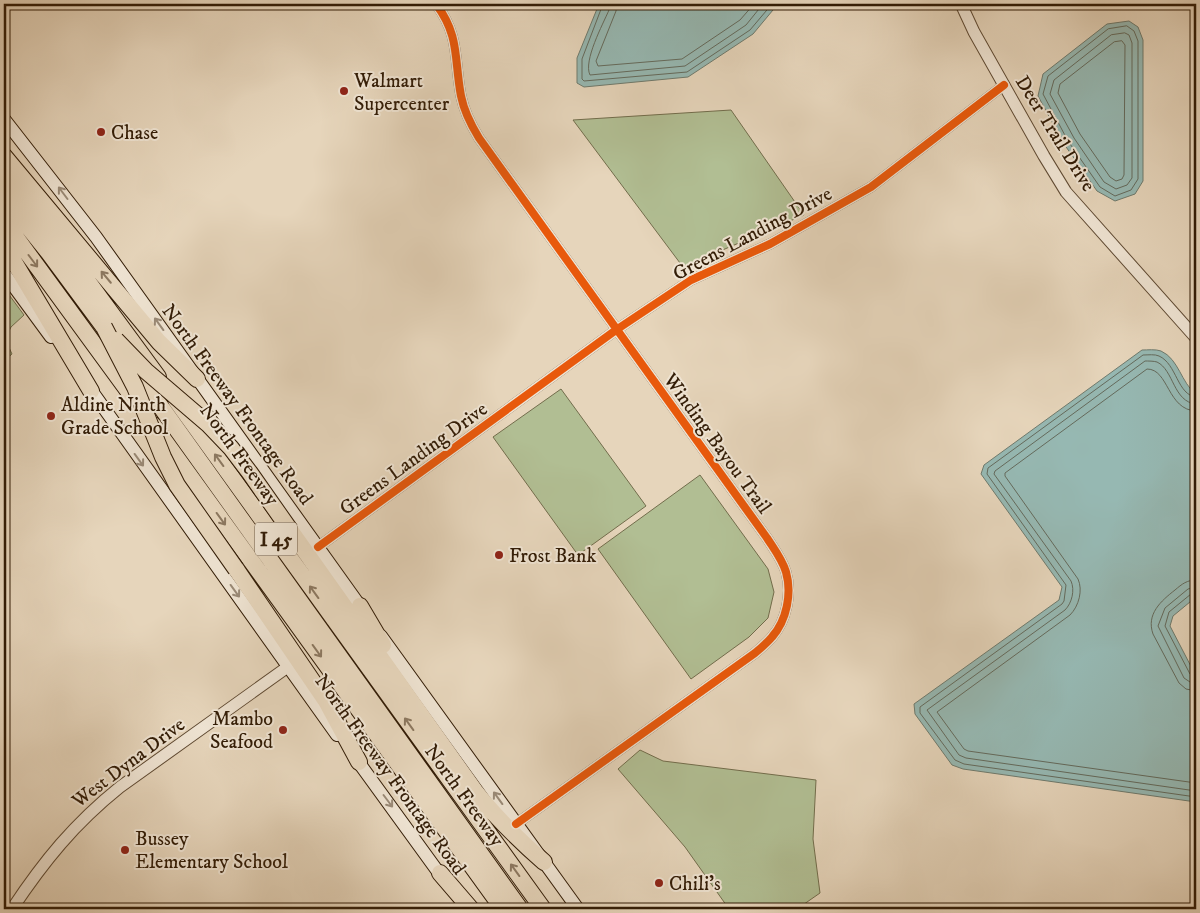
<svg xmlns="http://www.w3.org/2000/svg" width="1200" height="913" font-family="'IM FELL DW Pica',serif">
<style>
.green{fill:#b1be93;stroke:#726d4c}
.water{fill:#96b8b2;stroke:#6e7a6d}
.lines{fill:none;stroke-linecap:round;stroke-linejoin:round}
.shore{stroke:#646a5c;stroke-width:1}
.minor-casing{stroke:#5f4a33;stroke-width:11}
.tertiary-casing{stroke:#5f4a33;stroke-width:13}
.secondary-casing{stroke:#321c06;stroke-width:14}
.motorway-casing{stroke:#321c06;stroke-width:18}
.minor{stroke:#efe4d3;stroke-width:9}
.tertiary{stroke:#efe4d3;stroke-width:11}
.secondary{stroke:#efe4d3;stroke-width:12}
.motorway{stroke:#e6d5bb;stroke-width:16}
.motorway-bridge-casing{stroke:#321c06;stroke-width:18;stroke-linecap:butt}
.motorway-bridge{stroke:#e6d5bb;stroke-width:16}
.cycleway-casing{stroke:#efe4d3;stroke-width:11}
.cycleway{stroke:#e8590c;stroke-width:8}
.oneway{stroke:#9a8a77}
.oneway2{stroke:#8c7860}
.poi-dot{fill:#8f2418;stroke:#efe4d3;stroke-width:2}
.labels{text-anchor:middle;stroke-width:4;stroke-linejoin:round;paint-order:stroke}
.shield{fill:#efe4d3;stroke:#6b5844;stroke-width:1}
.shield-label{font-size:19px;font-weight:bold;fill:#321c06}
.poi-label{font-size:20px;fill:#321c06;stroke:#efe4d3;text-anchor:start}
.street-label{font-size:20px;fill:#321c06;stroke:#efe4d3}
</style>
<rect width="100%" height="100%" fill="#e6d5bb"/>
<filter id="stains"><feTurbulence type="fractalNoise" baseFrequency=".004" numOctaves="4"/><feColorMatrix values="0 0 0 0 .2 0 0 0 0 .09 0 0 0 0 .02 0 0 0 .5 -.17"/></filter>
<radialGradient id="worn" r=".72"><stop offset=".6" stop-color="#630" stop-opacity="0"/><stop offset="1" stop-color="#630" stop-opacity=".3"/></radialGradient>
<!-- green -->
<path class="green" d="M731,110l73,105 -121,52 -110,-147z
M4,288l20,27 -13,12 -6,12 7,15 -8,7z
M561,389l85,117 -68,49 -85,-118z
M700,475l68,94 6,23 -6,26 -19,19 -58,42 -93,-130z
M640,750l23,11 153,19 -3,59 7,54 -23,16h-68l-44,-62 -67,-78z"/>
<!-- water -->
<path class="water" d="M599,4h179l-25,30 -65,43 -104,10 -7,-4v-25z
M1129,21l9,6 5,13v141l-8,13 -20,7 -18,-10 -33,-47 -26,-48 5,-22 64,-50z
M1142,350c5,0 14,-1 19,1 18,8 20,32 35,43v203l-23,19 -3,10 26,50v126l-233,-33 -11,-4 -37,-51 -1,-10 145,-104 3,-13 -81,-113 3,-9z"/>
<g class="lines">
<!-- shore -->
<path class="shore" d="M603,4l-21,55v20l2,2 103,-9 63,-42 22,-26
M609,4v6c-6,14 -26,51 -19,65l95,-9 61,-41 17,-21
M617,4l-1,7 -20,50 2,5 84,-7 58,-39 14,-16
M1127,26l7,5 4,10v138l-7,11 -16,6 -15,-9 -32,-46 -25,-47 5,-18 60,-47z
M1125,33l4,2 3,8v135l-5,7 -11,4 -12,-7 -30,-44 -24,-44 4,-14 57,-45z
M1122,41l3,4 -1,130 -2,4 -6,2 -6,-4 -30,-43 -22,-41 2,-9 54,-42z
M1196,397c-19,-2 -19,-33 -37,-41 -4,-2 -11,-1 -16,-1l-155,113 -1,6 79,111 -2,16 -2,3 -142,103v6l35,47 9,4 232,33
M1196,404c-23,-2 -22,-34 -39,-42 -3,-1 -9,-1 -12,-1l-150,110 -1,3 77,107c4,9 1,22 -6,29l-138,100 32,45 7,3 230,33
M1196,411c-29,-1 -27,-42 -49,-42l-142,104v3l73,103c5,11 1,27 -8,36l-133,97 27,37 4,2 228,32
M1196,580c-9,0 -14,4 -21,10 -14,11 -29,24 -22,44l26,49 7,6 10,2
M1196,587l-8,2 -23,19 -7,18 26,52 6,4 6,2
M1196,593l-5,1 -22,18 -4,14 25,48 6,3"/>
<!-- minor casing -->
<g class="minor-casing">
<path id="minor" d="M436,4c24,32 18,55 25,92 3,15 10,29 18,42l288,400c7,11 15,21 19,34 6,21 1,48 -14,65 -5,6 -11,11 -17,16l-239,171
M318,547l298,-217 75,-50 79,-36 101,-57 133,-102"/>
</g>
<!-- tertiary casing -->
<g class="tertiary-casing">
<path id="tertiary" d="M961,4l13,28 70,124 22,36 130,146
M12,909c32,-48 62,-85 108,-122l169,-121"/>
</g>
<!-- secondary casing -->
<g class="secondary-casing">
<path id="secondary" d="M4,119l92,118 269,376
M4,273l47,64
M86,383l251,352
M381,636l197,273
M354,756l90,124"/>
</g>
<!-- motorway casing -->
<g class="motorway-casing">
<path id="motorway" d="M4,156l155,186 38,37
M4,172l46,58 108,147
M4,197l45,56 63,85
M4,221l133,182
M4,245l87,146
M126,358l394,551
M176,400l367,509
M153,425l350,484
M290,530l185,261c21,27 44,49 69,71
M236,569l90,132 33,61
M360,606l23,39
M440,873l31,36"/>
</g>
<!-- minor -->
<use href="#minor" class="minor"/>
<!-- tertiary -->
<use href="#tertiary" class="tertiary"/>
<!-- secondary -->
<use href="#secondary" class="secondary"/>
<!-- motorway -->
<use href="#motorway" class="motorway"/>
<!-- motorway-bridge casing -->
<g class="motorway-bridge-casing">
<path id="motorway-bridge" d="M104,327l31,60 28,70 14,28 59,84
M116,340l30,31 63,54 22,23 19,25 40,57"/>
</g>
<!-- motorway-bridge -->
<use href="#motorway-bridge" class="motorway-bridge"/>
<!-- cycleway casing -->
<g class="cycleway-casing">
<path id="cycleway" d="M436,4c24,32 18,55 25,92 3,15 10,29 18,42l288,400c7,11 15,21 19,34 6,21 1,48 -14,65 -5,6 -11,11 -17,16l-239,171
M318,547l298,-217 75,-50 79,-36 101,-57 133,-102"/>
</g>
<!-- cycleway -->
<use href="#cycleway" class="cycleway"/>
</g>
<!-- one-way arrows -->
<defs><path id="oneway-shaft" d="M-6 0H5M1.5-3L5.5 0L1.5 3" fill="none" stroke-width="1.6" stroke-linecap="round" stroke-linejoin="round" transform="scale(1.25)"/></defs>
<g class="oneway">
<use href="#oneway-shaft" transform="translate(63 193) rotate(-127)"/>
<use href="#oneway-shaft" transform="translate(159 324) rotate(-126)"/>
<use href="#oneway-shaft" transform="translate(139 460) rotate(54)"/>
<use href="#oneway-shaft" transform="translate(235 591) rotate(54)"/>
<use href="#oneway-shaft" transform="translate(498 798) rotate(-126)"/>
<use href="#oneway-shaft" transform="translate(388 801) rotate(53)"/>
</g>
<g class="oneway2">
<use href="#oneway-shaft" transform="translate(33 261) rotate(53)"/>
<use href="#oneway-shaft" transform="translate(106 277) rotate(-130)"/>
<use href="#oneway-shaft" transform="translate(219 460) rotate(-126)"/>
<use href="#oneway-shaft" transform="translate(221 519) rotate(54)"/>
<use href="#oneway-shaft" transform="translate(314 592) rotate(-126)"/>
<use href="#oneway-shaft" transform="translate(317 651) rotate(54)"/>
<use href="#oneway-shaft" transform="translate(409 724) rotate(-126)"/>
<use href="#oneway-shaft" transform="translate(515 870) rotate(-126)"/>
</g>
<!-- markers -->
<g class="poi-dot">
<circle cx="344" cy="91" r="5"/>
<circle cx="101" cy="132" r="5"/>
<circle cx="51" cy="416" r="5"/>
<circle cx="499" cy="555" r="5"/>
<circle cx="283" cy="730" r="5"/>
<circle cx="125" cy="850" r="5"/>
<circle cx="659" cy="883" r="5"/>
</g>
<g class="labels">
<!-- shield labels -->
<rect class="shield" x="255" y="522.5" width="42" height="33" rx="4"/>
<g class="shield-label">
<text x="276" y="546">I 45</text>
</g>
<!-- poi labels -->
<g class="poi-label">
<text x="354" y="87">Walmart<tspan x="354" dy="23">Supercenter</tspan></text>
<text x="111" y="139">Chase</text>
<text x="61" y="411">Aldine Ninth<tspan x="61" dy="23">Grade School</tspan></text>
<text x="509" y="562">Frost Bank</text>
<text x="273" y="725" text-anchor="end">Mambo<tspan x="273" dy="23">Seafood</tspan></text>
<text x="135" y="845">Bussey<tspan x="135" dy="23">Elementary School</tspan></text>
<text x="669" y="890">Chili's</text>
</g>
<!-- street labels -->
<g class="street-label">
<text transform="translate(1056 133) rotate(58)" y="7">Deer Trail Drive</text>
<text transform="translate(752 233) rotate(-28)" y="7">Greens Landing Drive</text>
<text transform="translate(238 404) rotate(54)" y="7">North Freeway Frontage Road</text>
<text transform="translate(718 443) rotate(54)" y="7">Winding Bayou Trail</text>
<text transform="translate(240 454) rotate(54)" y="7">North Freeway</text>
<text transform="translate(413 458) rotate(-36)" y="7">Greens Landing Drive</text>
<text transform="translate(128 762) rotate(-37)" y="7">West Dyna Drive</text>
<text transform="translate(391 774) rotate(54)" y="7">North Freeway Frontage Road</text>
<text transform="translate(465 795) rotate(54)" y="7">North Freeway</text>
</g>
</g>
<!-- margin -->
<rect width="1200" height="913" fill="none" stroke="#e6d5bb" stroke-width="20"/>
<rect x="5" y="5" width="1190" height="903" fill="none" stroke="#321c06" stroke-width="2.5"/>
<rect x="10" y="10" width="1180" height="893" fill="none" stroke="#321c06"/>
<rect width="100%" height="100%" filter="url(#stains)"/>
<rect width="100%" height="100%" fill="url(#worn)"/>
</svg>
